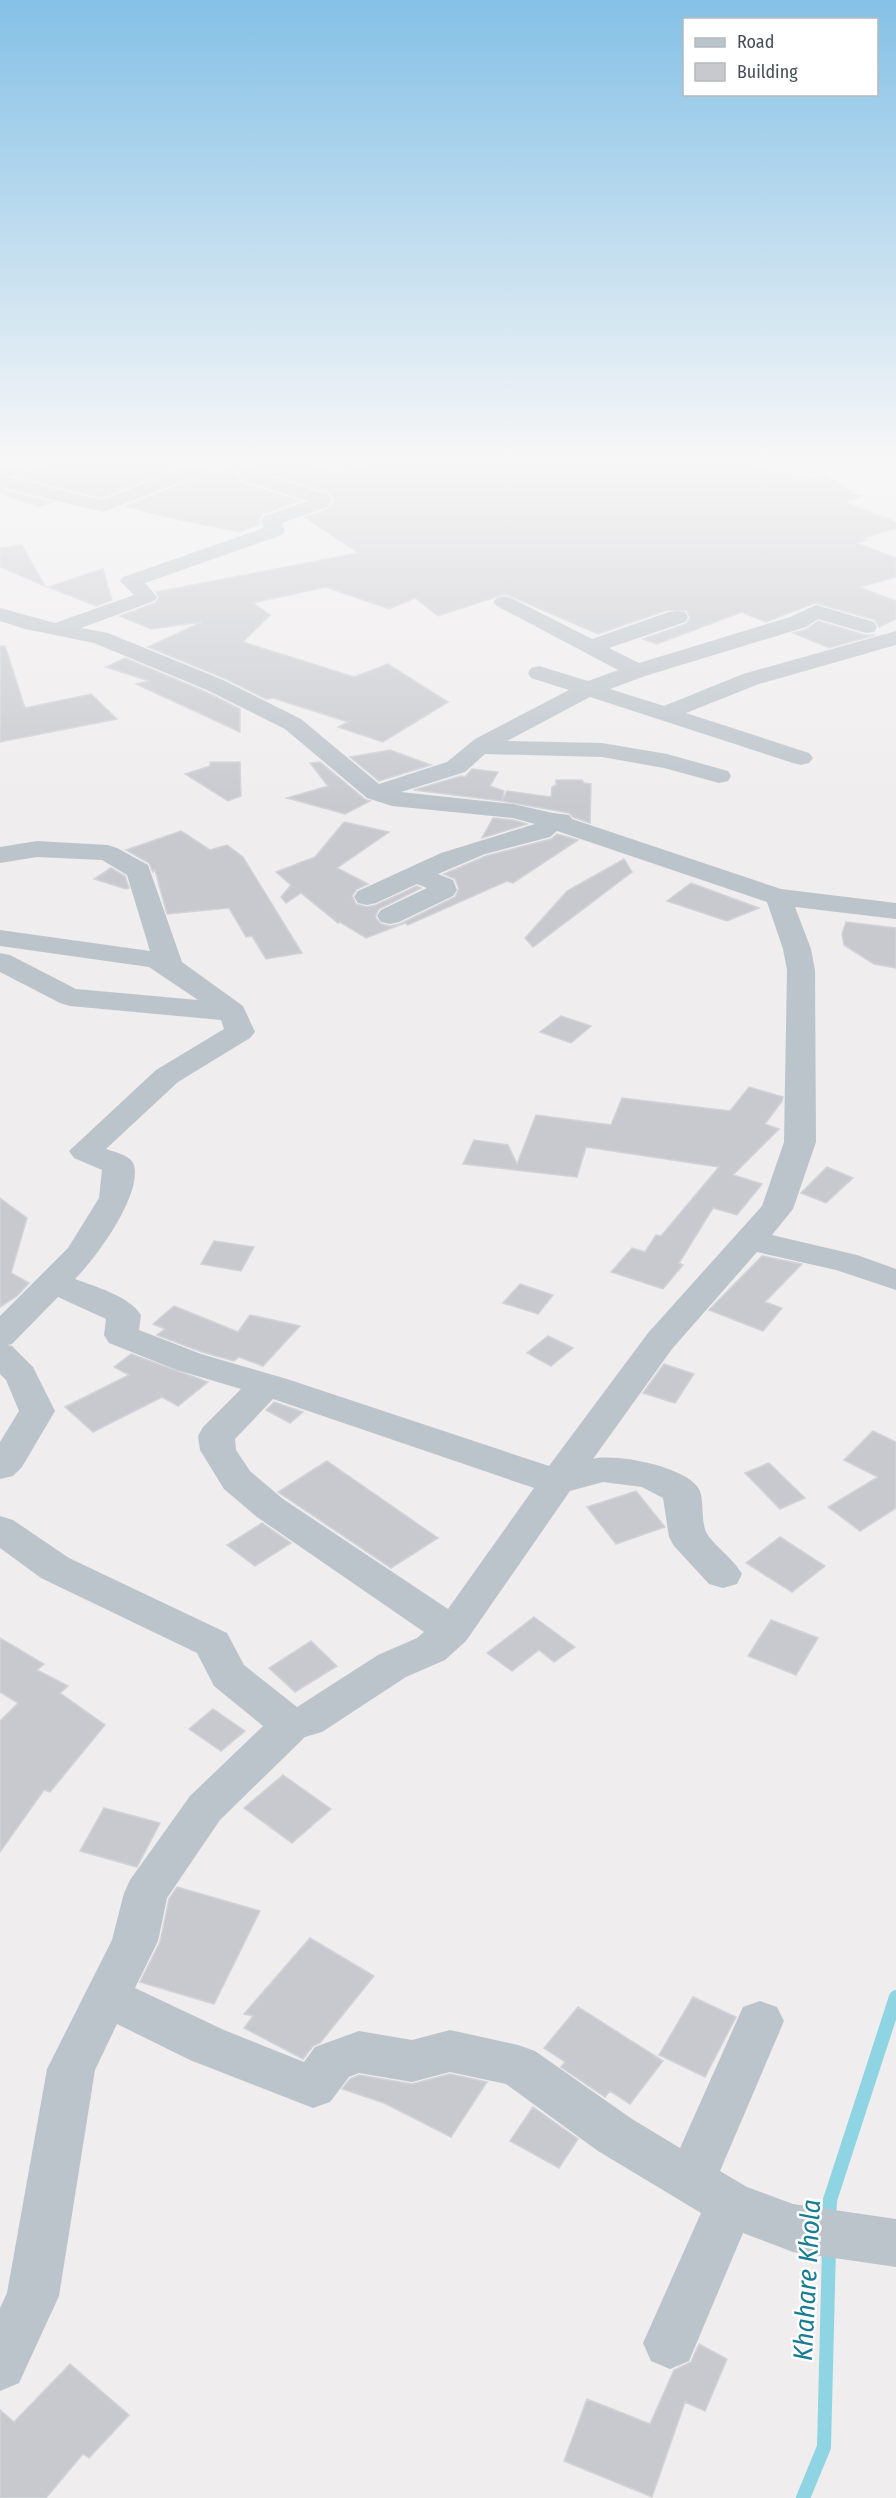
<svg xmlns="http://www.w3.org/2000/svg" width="896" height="2498" font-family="'Fira Sans Condensed',sans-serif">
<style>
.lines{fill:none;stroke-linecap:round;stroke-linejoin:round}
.stream{stroke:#8fd4e3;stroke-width:14}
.building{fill:#c7c9cf;stroke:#d1d3d8;stroke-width:1.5}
.minor{fill:#bcc4cb;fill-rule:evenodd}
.labels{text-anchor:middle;stroke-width:5;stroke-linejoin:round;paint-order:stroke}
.near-water-label{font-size:27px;font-style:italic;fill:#197d92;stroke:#fff}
</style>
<rect width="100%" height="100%" fill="#efeded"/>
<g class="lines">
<!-- stream -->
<path class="stream" d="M829,2221l1,-21 66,-203
M803,2498l21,-51 5,-200"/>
</g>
<!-- building -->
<path class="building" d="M53,457h151l-102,41 -87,-21 35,-14z
M249,457h52l4,6 58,13 9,-3 2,-4 -2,-6 -23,-6h385l39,18 10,-3 19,8 23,-4 28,16 -3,1 11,3 -16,6 51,20v6l-32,10 3,2 -10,3 39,15v19l-37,10 37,14v18l-17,8 -4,-7 -60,-17 -49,19 -24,-10 -85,32 -14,-5 43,-15 4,-6 -3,-7 -19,-1 -70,24 -93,-40 -67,22 -23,-18 -26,11 -63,-22 -73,16 17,12 -27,27 111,35 34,-13 60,38 -65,40 -45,-15 10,-5 -75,-24 -7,1 -42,-21 -76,-31 54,-25 -51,7 -31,-13 35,-13 4,-6 -3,-5 202,-39 -53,-36 25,-9 4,-8 -3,-6 -72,-23 -11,-11z
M225,467l7,3 11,13 58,18 -38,13 -4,5 1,5 -20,8 -74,-15 -41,-11z
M0,489l53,13 -14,5 -39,-14z
M22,545l23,41 -45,-19v-19z
M103,569l9,31 -16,6 -48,-19z
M818,621l47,14h10l-46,13 -36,-15 14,-4z
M0,646h5l20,62 66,-14 26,25 -117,23z
M125,658l81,34 34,17v23l-104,-48 13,-3 -43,-14z
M390,750l41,15 -52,16 -29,-24z
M210,762h30l1,34 -13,5 -43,-27 25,-8z
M320,762l46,38 4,1 -25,13 -58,-16 41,-12 -18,-23z
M472,769l26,3 -8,14 14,5 -2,10 -88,-11 47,-14 4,1z
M556,780h26l2,3 7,1 -1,39 -17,-6 -4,-4 -67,-12 5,-10 44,6 1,-10 4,-2z
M493,818l20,2 14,4 -45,14z
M344,822l45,10 -52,36 31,16 -11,5 -5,7 4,8 11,3 9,-2 41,-19 4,2 -42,21 -4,8 6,7 9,2 10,-2 55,-27 4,-8 -4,-10 -11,-5 42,-18 65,-17 6,-5 21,6 -65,43 -6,-2 -99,44 -3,-2 -39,15 -26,-16 -2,1 -37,-30 -15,10 -5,-6 10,-12 -15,-13 39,-15z
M181,831l29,19 17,-5 16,12 59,96 -36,6 -14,-23 -6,1 -17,-29 -62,6 -12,-44 -2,2 -4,-9 -23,-13z
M624,859l8,13 -99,75 -8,-9 42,-47z
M111,868l14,8 4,12 -3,1 -32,-10z
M691,883l68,25 -32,13 -60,-20z
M846,922l50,6v40l-22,-4 -30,-19 -2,-11z
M561,1016l30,10 -20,17 -31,-11z
M749,1087l34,10 -1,4 -17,23 14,5 -46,46 29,9 -25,31 -24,-7 -34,55 4,2 -20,24 -52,-17 21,-24 13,4 11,-17 5,1 58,-69 -133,-20 -9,30 -114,-13 11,-24 34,5 9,19 19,-49 75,10 11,-27 108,13z
M827,1167l26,11 -27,25 -25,-10z
M0,1198l27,20 -16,55 18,10 -12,13 -17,11z
M214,1241l40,6 -13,24 -40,-7z
M762,1256l40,8 -37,38 17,6 -19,23 -54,-21z
M520,1284l33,11 -15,19 -35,-11z
M174,1306l64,26 12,-17 50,11 -37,40 -24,-9 -5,4 -32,-9 -45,-17 8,-6 -12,-5z
M548,1336l25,12 -22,18 -24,-13z
M131,1354l77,28 -30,24 -16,-9 -69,35 -28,-25 64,-32 -15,-8z
M664,1364l30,10 -19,29 -32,-10z
M274,1402l29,10 -13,11 -24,-13z
M873,1431l23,11v66l-36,23 -32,-24 50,-30 -34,-17z
M327,1461l111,77 -47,30 -113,-76z
M769,1463l36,35 -25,11 -35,-36z
M636,1491l29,36 -49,17 -29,-37z
M262,1523l29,20 -36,23 -28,-21z
M780,1537l45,29 -33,26 -46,-29z
M534,1617l41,30 -21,15 -15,-12 -27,21 -25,-18z
M771,1620l47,18 -22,37 -48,-19z
M0,1638l44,26 -7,6 31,16 -8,7 45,32 -55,67 -6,-2 -44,62v-131l18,-18 -18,-11z
M311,1641l26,25 -42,26 -26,-24z
M213,1709l32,22 -24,20 -32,-22z
M283,1775l48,34 -39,34 -48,-35z
M104,1808l56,15 -23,44 -57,-16z
M177,1887l83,24 -46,93 -74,-22 20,-40 9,-43z
M310,1938l64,38 -54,67 -7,3 -10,13 -59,-31 9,-12 -9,-2z
M693,1997l43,20 -31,60 -46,-22z
M578,2007l85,54 -33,43 -20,-13 -5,6 -44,-30 4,-5 -21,-14z
M450,2074l37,8 -36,55 -67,-34 -42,-14 8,-10 9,-4 53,9z
M533,2107l45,32 -19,29 -49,-27z
M699,2344l28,15 -22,52 -20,-9 -33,95 -88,-36 23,-62 63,25 24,-54 17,-8z
M70,2364l59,51 -40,43 -6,-4 -37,44h-46v-88l14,12z"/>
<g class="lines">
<!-- minor -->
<path class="minor" d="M25,457h26l-2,4 -41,16 94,23 106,-42 39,-1 -2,3 13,13 71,22 3,4 -4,8 -46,16 3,8 -3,4 -137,48 12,14 -3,4 -73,27 27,5 115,47 78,39 78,65 68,-22 28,-23 94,-49 -38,-12 -3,-5 3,-5 8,-2 49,15 30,-11 -121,-64 -4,-4 4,-4 7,-2 7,2 81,41 77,-27 8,-1 8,1 3,5 -3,5 -76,26 30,15 151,-46 26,-12 58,17 3,5 -3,5 -8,1 -48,-14 -12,8 -161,49 -35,13 54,17 79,-32 153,-43v14l-137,39 -73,29 123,40 4,5 -4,5 -8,2 -8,-2 -203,-66 -83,44 95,2 65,11 61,17 3,5 -3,5 -9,2 -55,-15 -62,-11 -117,-3 -20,18 -64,20 112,12 40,9 16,2 3,4 209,70 115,14v16l-101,-12 16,42 4,21 1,172 -23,67 -21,26 85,20 39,14v21l-60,-20 -79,-18 -85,97 -79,110c22,-6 97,8 107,32 4,12 1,29 6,41 6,12 28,27 36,42l-5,10 -14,4 -14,-4 -35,-38 -5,-9 -6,-39 -21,-11 -39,-5 -33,9 -104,150 -21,19 -39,17 -84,55 -17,5 -85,83 -53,78 -9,43 -23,47 89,42 80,32 11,-15 44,-16 53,9 38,-10 68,15 17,6 97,68 48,29 63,-141 17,-6 17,6 7,14 -64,150 27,16 46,17 103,15v48l-103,-15 -50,-19 -54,128 -19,8 -19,-8 -8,-18 58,-130 -103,-62 -92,-67 -56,-12 -38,10 -53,-9 -10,4 -19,25 -17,6 -123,-48 -73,-36 -22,46 -36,226 -40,87 -19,8v-83l7,-15 40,-224 65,-129 12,-47 6,-13 60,-84 73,-70 -49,-40 -17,-33 -156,-75 -41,-30v-32l13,4 56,38 158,75 17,32 53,42 81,-52 39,-17 7,-6 -167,-115 -33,-28 -24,-39 -2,-14 5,-9 38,-38 -64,-19 -68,-27 -5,-8 2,-16 -48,-22 -46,47 -4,1 4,1 21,21 22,44 -33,56 -9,9 -13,3v-37l19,-31 -13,-31 -6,-6v-58l68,-68 31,-50 3,-28 -28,-12 -5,-7 87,-81 68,-41 -3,-9 -151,-14 -10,-3 -60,-31v-19l10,2 66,34 122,11 -49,-33 -149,-21v-16l150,21 -23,-76 -25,-15 -65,-3 -37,6v-16l37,-6 71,4 9,3 31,17 34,97 61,44 12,26 -5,6 -72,44 -72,67c8,3 25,6 28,16 8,31 -38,93 -59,114 21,8 54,17 66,36l-2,15 62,24 86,25 262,87 99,-133 114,-127 22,-64 3,-172 -4,-21 -16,-47 -210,-71 -7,6 -65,17 -47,20 15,6 4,10 -4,6 -54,26 -9,2 -9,-2 -4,-6 4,-6 46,-22 -10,-4 -41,19 -9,2 -9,-2 -4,-6 4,-6 83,-38 94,-29 -22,-6 -121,-12 -25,-8 -82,-69 -78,-39 -113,-47 -69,-14 -25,-8v-13l55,15 79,-28 -14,-14 3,-4 141,-49 -3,-8 3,-4 44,-15 -64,-20 -11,-13 -8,-3 -122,47 -103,-25v-20zM273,1399l261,89 -86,121 -165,-110 -33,-28 -14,-21 -1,-11z
M303,457h35l32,7 2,4 -2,4 -7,2 -58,-13z"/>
</g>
<!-- sky -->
<linearGradient id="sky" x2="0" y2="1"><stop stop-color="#84c1e6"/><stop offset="0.57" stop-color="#f8f7f7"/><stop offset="1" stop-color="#f8f7f7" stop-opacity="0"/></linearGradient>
<rect width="896" height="807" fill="url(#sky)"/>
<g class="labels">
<!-- near-water labels -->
<g class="near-water-label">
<text transform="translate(807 2280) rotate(-87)" y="9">Khahare Khola</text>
</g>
</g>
<!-- legend -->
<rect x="683" y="18" width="195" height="78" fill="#ffffff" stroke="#b5b9bc" stroke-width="1.5"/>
<rect x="695" y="38" width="30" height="9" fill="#bcc4cb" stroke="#b5b9bc" stroke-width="1.5"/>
<text x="737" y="48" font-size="18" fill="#475058">Road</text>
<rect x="695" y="63" width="30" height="18" fill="#c7c9cf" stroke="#b5b9bc" stroke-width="1.5"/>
<text x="737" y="78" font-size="18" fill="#475058">Building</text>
</svg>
